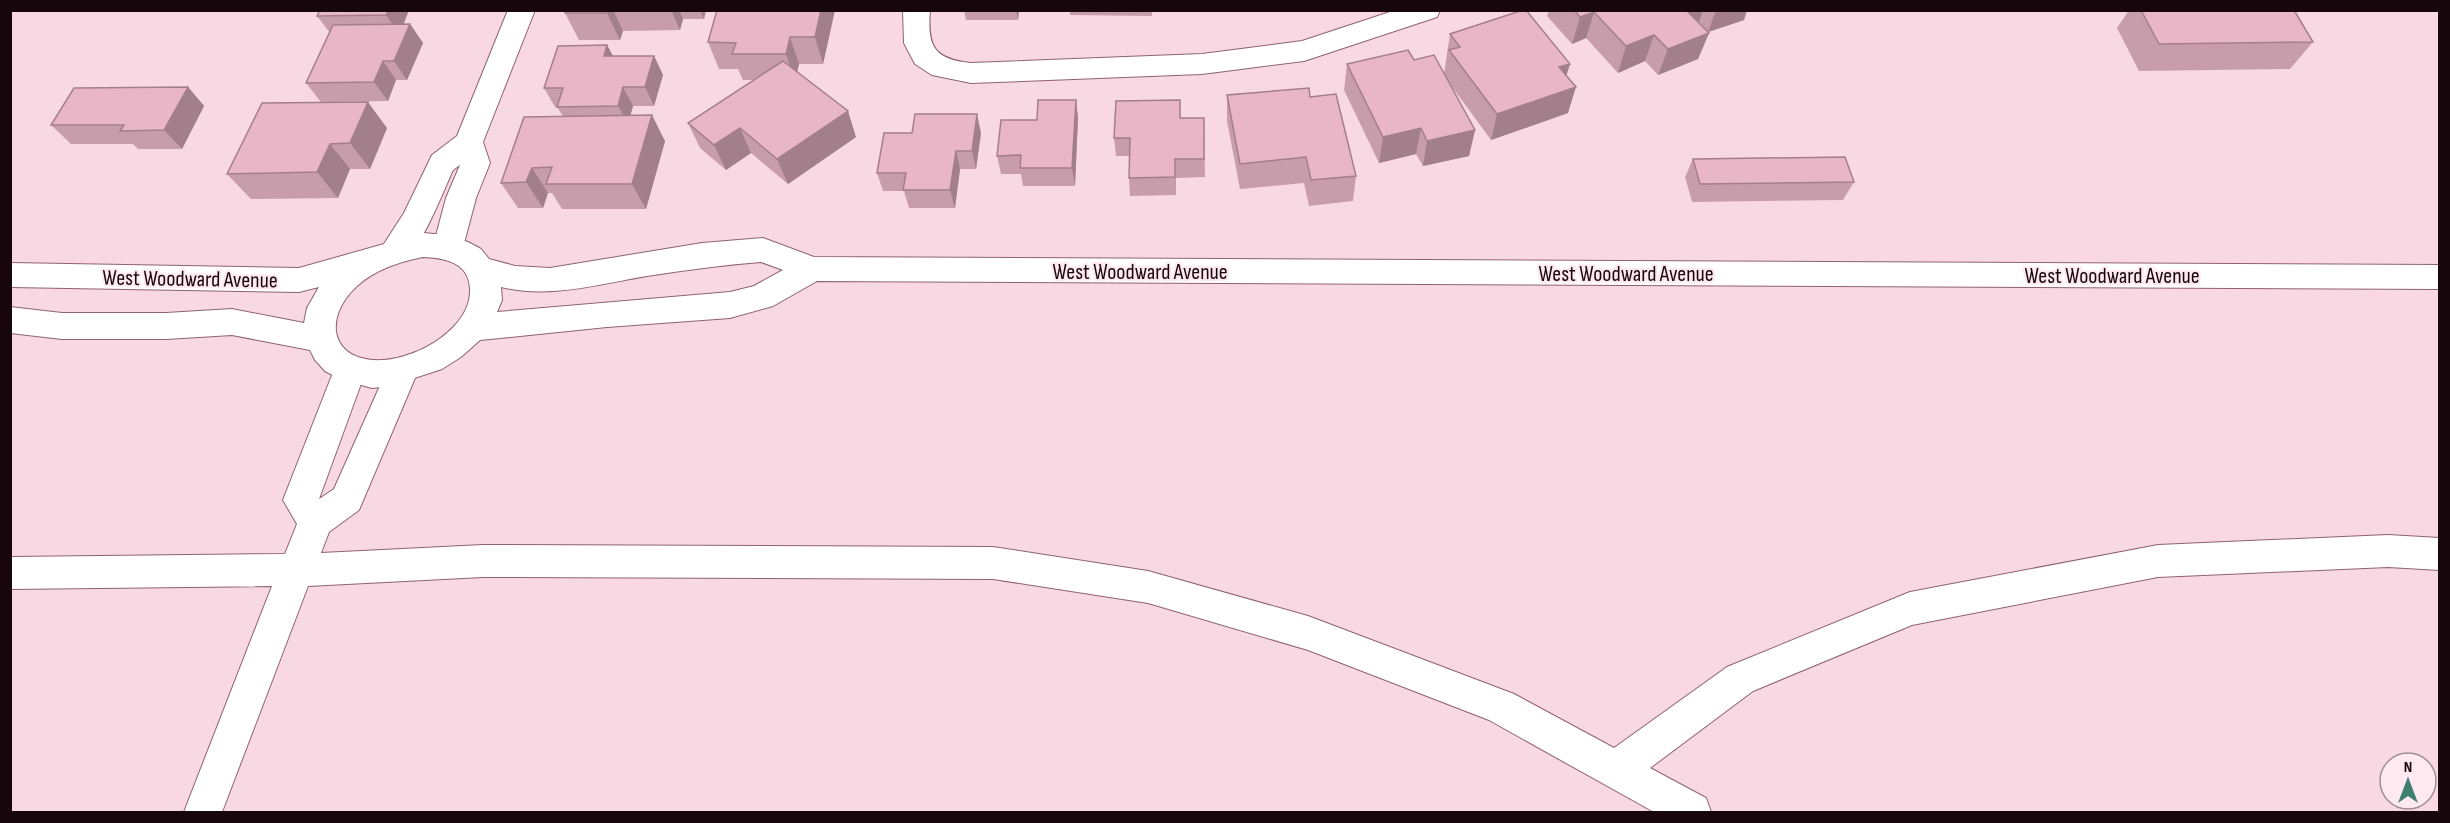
<svg xmlns="http://www.w3.org/2000/svg" width="2450" height="823" font-family="'Sofia Sans Condensed',sans-serif">
<style>
.lines{fill:none;stroke-linecap:round;stroke-linejoin:round}
.street-casing{stroke:#8f6172;stroke-width:2}
.secondary-casing{stroke:#8f6172;stroke-width:2}
.street{fill:#fff;fill-rule:evenodd}
.secondary{fill:#fff;fill-rule:evenodd}
.wall{fill:#c89dab}
.shaded-wall{fill:#a37f8b}
.building{fill:#e9b6c7;stroke:#a37f8b;stroke-width:1.5}
.labels{text-anchor:middle;stroke-width:4.5;stroke-linejoin:round;paint-order:stroke}
.street-label{font-size:22px;fill:#17070d;stroke:#ffe9f0}
</style>
<rect width="100%" height="100%" fill="#f8d9e3"/>
<g class="lines">
<!-- street casing -->
<g class="street-casing">
<path id="street" d="M508,10h27l-52,132 7,21 -14,35 -13,49 -4,8 -11,4 -11,-4 -4,-8 13,-49 14,-33 -7,5c-10,22 -29,72 -47,88 -6,5 -14,3 -22,0l-4,-8 24,-37 28,-58 25,-19z
M903,10h27c-3,37 4,49 41,53l231,-9 100,-13 94,-31h44l-3,7 -133,44 -102,13 -231,9 -39,-8 -17,-11 -11,-21z
M350,357l11,3 5,10 -47,129 15,-10 57,-128 11,-3 11,3 5,10 -59,139 -30,22 -8,21 162,-8 510,2 155,24 160,45 206,78 100,54 113,-81 183,-75 248,-47 230,-10 52,3v32l-52,-3 -230,10 -246,48 -159,66 -103,77 56,30 5,14h-57l-165,-92 -181,-70 -160,-47 -155,-24 -510,-2 -175,9 -86,226h-38l88,-226 -262,3v-32l275,-3 12,-30 -14,-24 51,-130 5,-10z"/>
</g>
<!-- secondary casing -->
<g class="secondary-casing">
<path id="secondary" d="M423,233l23,2 22,7 13,7 8,10 26,7 35,2 152,-25 61,-5 51,19 1626,8v24l-1623,-8 -44,25 -43,12 -123,9 -127,13 -19,17 -19,12 -52,17 -18,2 -32,-9 -15,-8 -10,-11 -5,-10 -78,-15 -66,4h-104l-52,-6v-26l52,6h104l66,-4 72,14 3,-15 12,-21 -20,5 -289,-5v-24l289,5zM423,257c22,1 45,5 47,31 2,40 -52,70 -87,72 -53,3 -61,-42 -26,-74 19,-17 42,-24 66,-29zM761,262l22,8 -29,16 -24,6 -233,20 5,-12 -1,-13c48,12 98,-3 146,-11 38,-6 76,-11 114,-14z"/>
</g>
<!-- street -->
<use href="#street" class="street"/>
<!-- secondary -->
<use href="#secondary" class="secondary"/>
</g>
<!-- wall -->
<path class="wall" d="M409,10l-5,14h6l13,19 -16,37h-11l-8,21 -67,1 -15,-19 24,-50 -13,-17z
M566,10h140l-2,9h-21l-3,11 -57,1 -3,9h-41l-14,-27z
M835,10l-12,54h-24l-2,8 59,65 -68,47 -37,-31 -25,17 -26,-22 -12,-25 65,-43h-10l-5,-11h-19l-11,-27z
M964,10h55l-1,10h-52z
M1070,10h82v6l-82,-1z
M1549,10h198l-3,10 -36,12 -9,-10h-1l11,11 -11,26 -40,16 -13,-14 -27,12 -32,-35 -14,6 -25,-28z
M2129,10h165l19,32 -23,27 -151,2 -22,-43z
M1450,34l116,42 2,37 -77,27 -41,-56 25,46 -6,26 -46,10 -7,-12 -37,9 -35,-73 3,-26 67,-4 30,14z
M607,45l6,11h41l9,19 -9,31h-21l-3,10 35,25 -19,68h-84l-10,-16h-4l-5,15h-25l-17,-25 62,-67 -6,-9h-2l-11,-19z
M188,87l16,19 -22,43h-44l-5,-5h-62l-20,-19z
M1227,95l83,2 46,79 -3,25 -44,5 -5,-23 -64,6 -13,-68z
M1076,100l2,18 -3,68h-52l-2,-12h-20l-4,-18 40,-36z
M262,103l125,25 -17,41h-20l-12,29 -87,1 -24,-25z
M1180,118h24l1,59 -29,1v17l-46,1 -1,-18v-22h-13l-2,-18z
M981,133l-5,36h-16l-5,39h-46l-5,-17h-21l-6,-18z
M1693,159l161,23 -11,18 -151,2 -7,-25z"/>
<!-- shaded-wall -->
<path class="shaded-wall" d="M388,10h21l-10,24 -13,-19z
M608,10h5l10,21 -3,9 -13,-27z
M671,10h8l4,9 -3,11z
M700,10h6l-2,9z
M821,10h14l-12,54 -8,-27z
M1016,10h3l-1,10z
M1687,10h16l-4,12 -19,6z
M1721,10h26l-3,10 -36,12 7,-19z
M1594,12l-8,26 -14,6 8,-27z
M410,24l13,19 -16,37 -13,-19z
M1709,33l-11,26 -40,16 10,-26z
M1654,35l-9,26 -27,12 8,-27z
M790,37l9,27 -4,16 -9,-26z
M607,45l10,19 -13,-8z
M654,56l9,19 -9,31 -9,-19z
M383,61l13,19 -8,21 -14,-19z
M1570,64l-8,26 -3,-23z
M188,87l16,19 -22,43 -18,-19z
M623,87l10,19 -5,18 -10,-18z
M1576,87l-8,26 -77,27 6,-26z
M1076,100l2,18 -3,68 -3,-18z
M368,102l19,26 -17,41 -20,-26z
M848,111l8,26 -68,47 -11,-25z
M977,114l4,19 -5,36 -4,-18z
M652,115l13,26 -19,68 -14,-25z
M740,128l11,25 -25,17 -12,-25z
M1421,128l-5,26 -37,9 4,-26z
M1475,130l-6,26 -46,10 4,-25z
M330,144l20,25 -12,29 -21,-26z
M956,151l4,18 -5,39 -5,-18z
M532,168l16,25 -5,15 -17,-26z"/>
<!-- building -->
<path class="building" d="M320,10h68l-2,5 -69,1z
M566,10h42l-1,3h-42z
M717,10h104l-6,27h-25l-4,17h-54l4,-11 -28,-1z
M1523,10h3l44,54 -11,3 17,20 -79,27 -48,-64 11,-3 -10,-13z
M1574,10h112l23,23 -41,16 -14,-14 -28,11 -32,-34 -14,5z
M2141,10h153l19,32 -154,2z
M410,24l-16,37h-11l-9,21 -68,1 27,-58z
M607,45l-3,11h50l-9,31h-22l-5,19 -61,1 6,-19h-19l14,-42z
M1408,50l6,10 20,-5 41,75 -48,11 -6,-13 -38,9 -36,-73z
M783,61l65,50 -71,48 -37,-31 -26,17 -26,-22z
M188,87l-24,43 -44,1 4,-6h-73l23,-37z
M1309,88l1,9 26,-3 20,82 -45,4 -5,-23 -66,7 -13,-69z
M1038,100h38l-4,68h-52l1,-13 -24,1 4,-36h36z
M1180,100v18h24v41h-29v18l-46,1 1,-40h-16l2,-37z
M368,102l-18,41 -20,1 -13,28 -90,2 35,-71z
M915,114h62l-5,37h-16l-6,39h-47l3,-17h-29l7,-40h28z
M652,115l-20,69h-86l6,-17 -20,1 -6,14 -25,1 23,-66z
M1845,157l9,25 -154,2 -7,-25z"/>
<g class="labels">
<!-- street labels -->
<g class="street-label">
<text x="1140" y="279">West Woodward Avenue</text>
<text x="1626" y="281">West Woodward Avenue</text>
<text x="2112" y="283">West Woodward Avenue</text>
<text transform="translate(190 278) rotate(1)" y="8">West Woodward Avenue</text>
</g>
</g>
<!-- border -->
<rect width="2450" height="823" fill="none" stroke="#17070d" stroke-width="24"/>
<!-- north arrow -->
<g transform="translate(2408 781)"><circle r="28" fill="#ffe9f0" stroke="#a28f95" stroke-width="1.5"/>
<path d="M0-4.5L10 22L0 15L-10 22Z" fill="#3e7f70"/>
<text y="-9" font-size="16" font-weight="bold" text-anchor="middle" fill="#17070d">N</text>
</g>
</svg>
